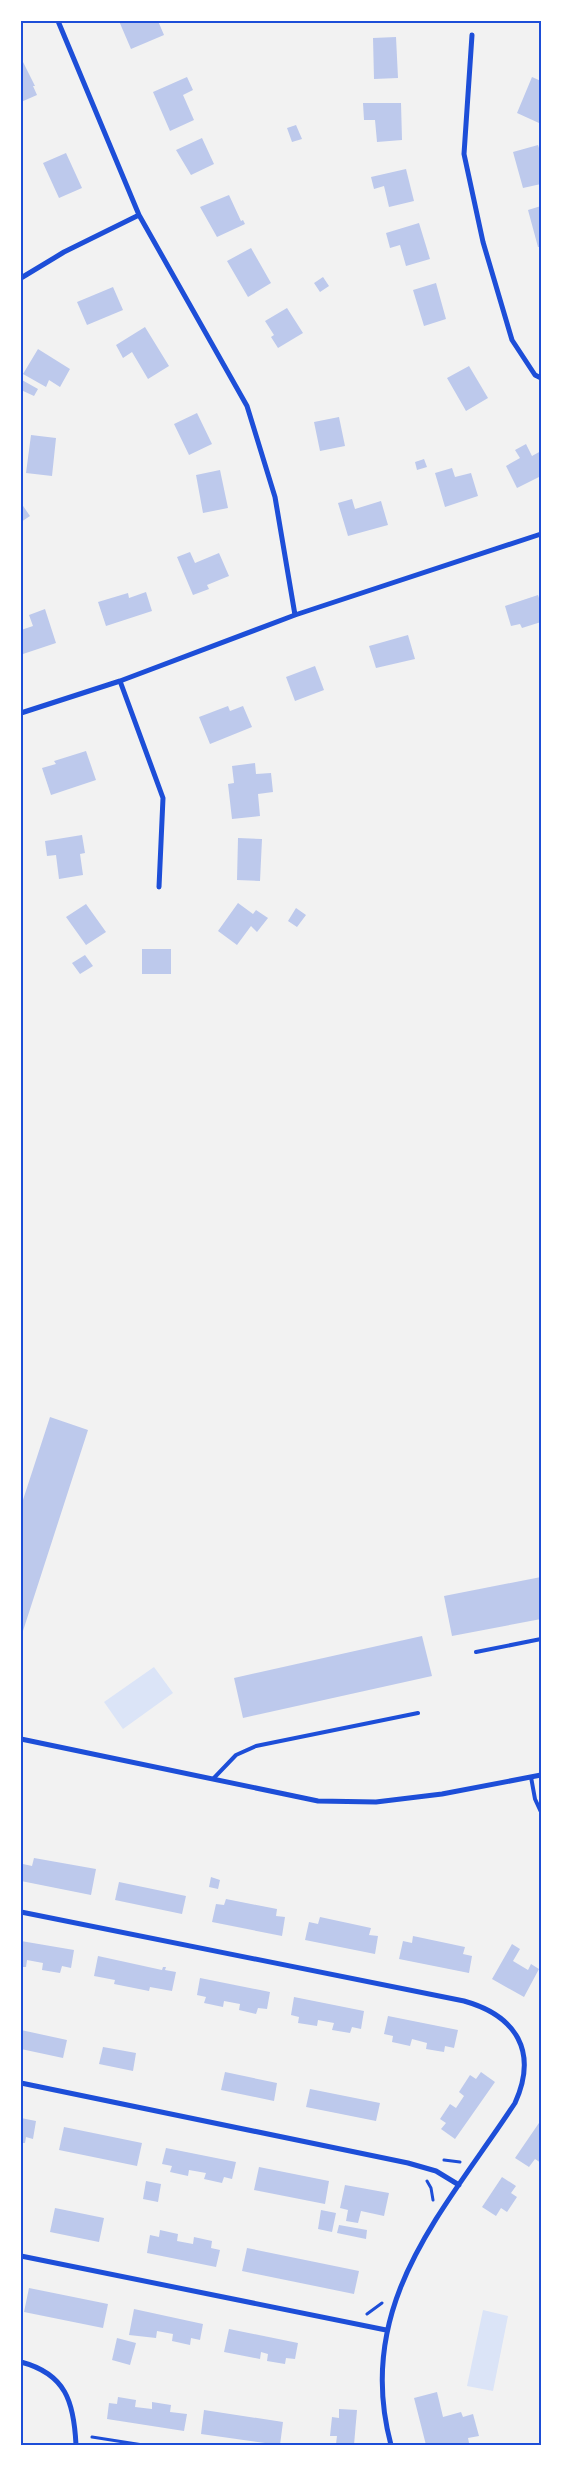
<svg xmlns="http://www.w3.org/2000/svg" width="562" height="2466" font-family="Barlow,sans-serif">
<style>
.green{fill:#dbe4f7}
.building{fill:#bdc9ec}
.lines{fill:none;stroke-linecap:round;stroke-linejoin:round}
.path{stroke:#1d4ed8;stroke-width:3}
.service{stroke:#1d4ed8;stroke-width:4}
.minor{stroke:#1d4ed8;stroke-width:5}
.neatline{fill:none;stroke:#1d4ed8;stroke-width:2}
</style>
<rect width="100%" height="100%" fill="#f2f2f2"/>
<!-- green -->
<path class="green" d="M154,1667l19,26 -50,36 -19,-27z
M483,2310l25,6 -15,75 -26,-5z"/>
<!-- building -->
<path class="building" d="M119,21h39l6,14 -33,14z
M396,37l2,41 -24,1 -1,-41z
M21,58l14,28h-2l4,9 -16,7z
M187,77l6,13 -10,5 11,25 -24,11 -17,-39z
M532,77l9,4 -2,42 -22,-10z
M363,103h38l1,37 -25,2 -2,-22h-11z
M296,125l6,14 -10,3 -5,-14z
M202,138l12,26 -23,11 -15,-25z
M538,145l3,9v30l-18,4 -10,-36z
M66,153l16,35 -23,10 -16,-35z
M406,169l8,32 -25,6 -5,-21 -10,3 -3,-12z
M229,195l12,26 2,-1 2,4 -28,13 -17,-30z
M541,206v41h-3l-10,-37z
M419,223l11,36 -24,7 -6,-21 -10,3 -4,-15z
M251,248l20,35 -23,14 -21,-36z
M323,277l6,9 -9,6 -6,-9z
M436,283l10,36 -22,7 -11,-36z
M113,287l10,23 -36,15 -10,-23z
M287,308l16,25 -25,15 -7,-11 3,-2 -9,-14z
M145,327l24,39 -21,13 -16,-27 -9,6 -7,-13z
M38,349l32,20 -10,18 -11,-7 -3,7 -23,-13z
M469,366l19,32 -22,13 -19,-33z
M22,380l16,9 -4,7 -13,-6z
M197,413l15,31 -23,11 -15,-31z
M339,417l6,29 -25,5 -6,-29z
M31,435l25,3 -4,38 -26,-3z
M526,444l6,12 9,-5v25l-24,12 -11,-22 14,-8 -5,-8z
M424,459l3,8 -10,3 -2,-8z
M452,468l3,9 16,-4 7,23 -33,11 -10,-34z
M220,470l8,38 -25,5 -7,-38z
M352,499l3,10 26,-8 7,24 -40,11 -10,-33z
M21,503l9,13 -9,6z
M190,552l5,11 24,-10 10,23 -22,9 2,4 -16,6 -16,-38z
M146,592l6,19 -46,15 -8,-24 30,-9 1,5z
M538,595l3,9v18l-19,6 -2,-4 -9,2 -6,-20z
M45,609l11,34 -33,11 -2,-24 12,-4 -4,-11z
M408,635l7,24 -39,9 -7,-22z
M315,666l9,24 -29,11 -9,-24z
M228,706l2,5 13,-5 9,21 -42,17 -11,-27z
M86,751l10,29 -45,15 -9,-27 14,-4 -2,-3z
M255,763l1,11 15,-1 2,19 -15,2 2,22 -28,3 -4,-35 6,-1 -2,-17z
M82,835l3,18 -5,1 3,21 -24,4 -3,-24 -9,1 -2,-15z
M238,838l24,1 -2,42 -23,-1z
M238,903l15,11 3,-4 12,8 -11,14 -6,-6 -14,19 -19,-14z
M86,904l20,28 -20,13 -20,-28z
M296,908l10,7 -9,12 -9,-6z
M142,949h29v25h-29z
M85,955l8,11 -13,8 -8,-11z
M50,1417l38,13 -66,204 -1,-128z
M541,1577v42l-89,17 -8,-40z
M422,1636l10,40 -189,42 -9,-40z
M34,1858l62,11 -5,26 -70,-14 2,-17 9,2z
M211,1877l9,3 -2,9 -9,-2z
M119,1882l67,14 -4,18 -67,-14z
M226,1899l51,10 -1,7 9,1 -3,19 -70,-14 4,-18 8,1z
M320,1917l51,11 -2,7 9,1 -3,18 -70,-14 4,-18 9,2z
M413,1936l52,11 -2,7 9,2 -3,17 -70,-14 4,-18 9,2z
M21,1941l53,9 -3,18 -9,-2 -2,7 -18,-3 1,-7 -16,-3 -1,7h-5z
M512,1944l8,5 -7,12 15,9 3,-6 8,5 -15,28 -32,-18z
M98,1956l64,14 1,-3h3l-1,3 11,2 -4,19 -22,-4 -1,4 -35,-7 1,-4 -21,-4z
M200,1978l70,14 -3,17 -9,-1 -2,6 -17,-4 1,-6 -16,-3 -1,6 -19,-4 2,-6 -9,-2z
M294,1997l70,14 -3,18 -9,-2 -2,6 -18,-3 2,-7 -16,-3 -1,6 -19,-3 1,-6 -8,-2z
M388,2016l70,14 -4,18 -9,-2 -1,6 -18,-3 1,-6 -15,-4 -2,7 -18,-4 1,-6 -9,-2z
M21,2030l46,10 -4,18 -42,-9z
M103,2047l33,6 -3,18 -34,-7z
M225,2072l52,11 -3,18 -53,-11z
M481,2072l14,10 -40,57 -14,-10 5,-6 -6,-4 10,-15 6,4 8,-12 -5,-4 11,-17 6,4z
M310,2089l70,14 -4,18 -70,-14z
M21,2118l15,3 -3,18 -7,-2 -1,6h-4z
M541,2120v43l-6,-4 -6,8 -14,-9z
M64,2127l78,16 -5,23 -78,-16z
M166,2148l70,14 -4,17 -8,-2 -2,6 -18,-4 2,-6 -17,-3 -1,6 -18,-4 2,-6 -10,-2z
M259,2167l70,14 -4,23 -71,-14z
M502,2177l14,9 -5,7 6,4 -10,15 -6,-4 -5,8 -14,-9z
M146,2181l15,3 -3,18 -15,-3z
M345,2185l44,8 -5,23 -23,-5 -3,12 -12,-2 2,-11 -8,-2z
M55,2208l49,10 -5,24 -49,-10z
M321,2210l15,3 -4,19 -14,-3z
M339,2225l28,5 -1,9 -29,-6z
M160,2230l18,4 -1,7 16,3 1,-7 18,4 -1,7 9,2 -4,17 -69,-14 3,-18 9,2z
M247,2248l112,23 -5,23 -112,-23z
M29,2288l79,16 -5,24 -79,-16z
M134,2309l69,15 -3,16 -9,-2 -1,7 -18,-4 1,-7 -16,-3 -1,7 -27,-3z
M229,2329l69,14 -3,16 -9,-1 -1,6 -18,-3 1,-7 -7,-2 -1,7 -36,-7z
M117,2338l19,5 -6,22 -18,-5z
M437,2392l6,25 18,-5 2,5 10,-3 6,22 -11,2 1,5 -6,2h-37l-12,-47z
M118,2397l18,3 -1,7 17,2v-7l19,3 -1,7 17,2 -3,17 -77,-12 2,-16 8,1z
M339,2409l18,1 -3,35 -18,-1 1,-8h-7l2,-19 7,1z
M204,2410l79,12 -3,23 -79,-11z"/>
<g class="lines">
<!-- path -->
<path class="path" d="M444,2160l16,2
M427,2181l4,7 2,12
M367,2314l15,-11
M92,2437l51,8"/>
<!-- service -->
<path class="service" d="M476,1652l65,-13
M531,1777l4,22 6,13
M213,1779l23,-24 20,-9 162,-33"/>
<!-- minor -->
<path class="minor" d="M58,21l81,194 108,191 28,91 20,118
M472,35l-8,119 19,88 29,98 23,35 6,3
M21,278l43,-26 75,-37
M120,681l43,117 -4,89
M21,713l99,-32 175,-66 246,-81
M21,1739l297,62 58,1 66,-8 99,-19
M21,1912l443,89c53,15 74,51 51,102 -71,108 -162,201 -124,342
M21,2083l387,80 28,8 23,14
M21,2256l365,74
M21,2362c45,12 53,40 55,83"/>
</g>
<!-- border -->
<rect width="562" height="2466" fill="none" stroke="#ffffff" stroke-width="45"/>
<rect x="22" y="22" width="518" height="2422" class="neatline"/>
</svg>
